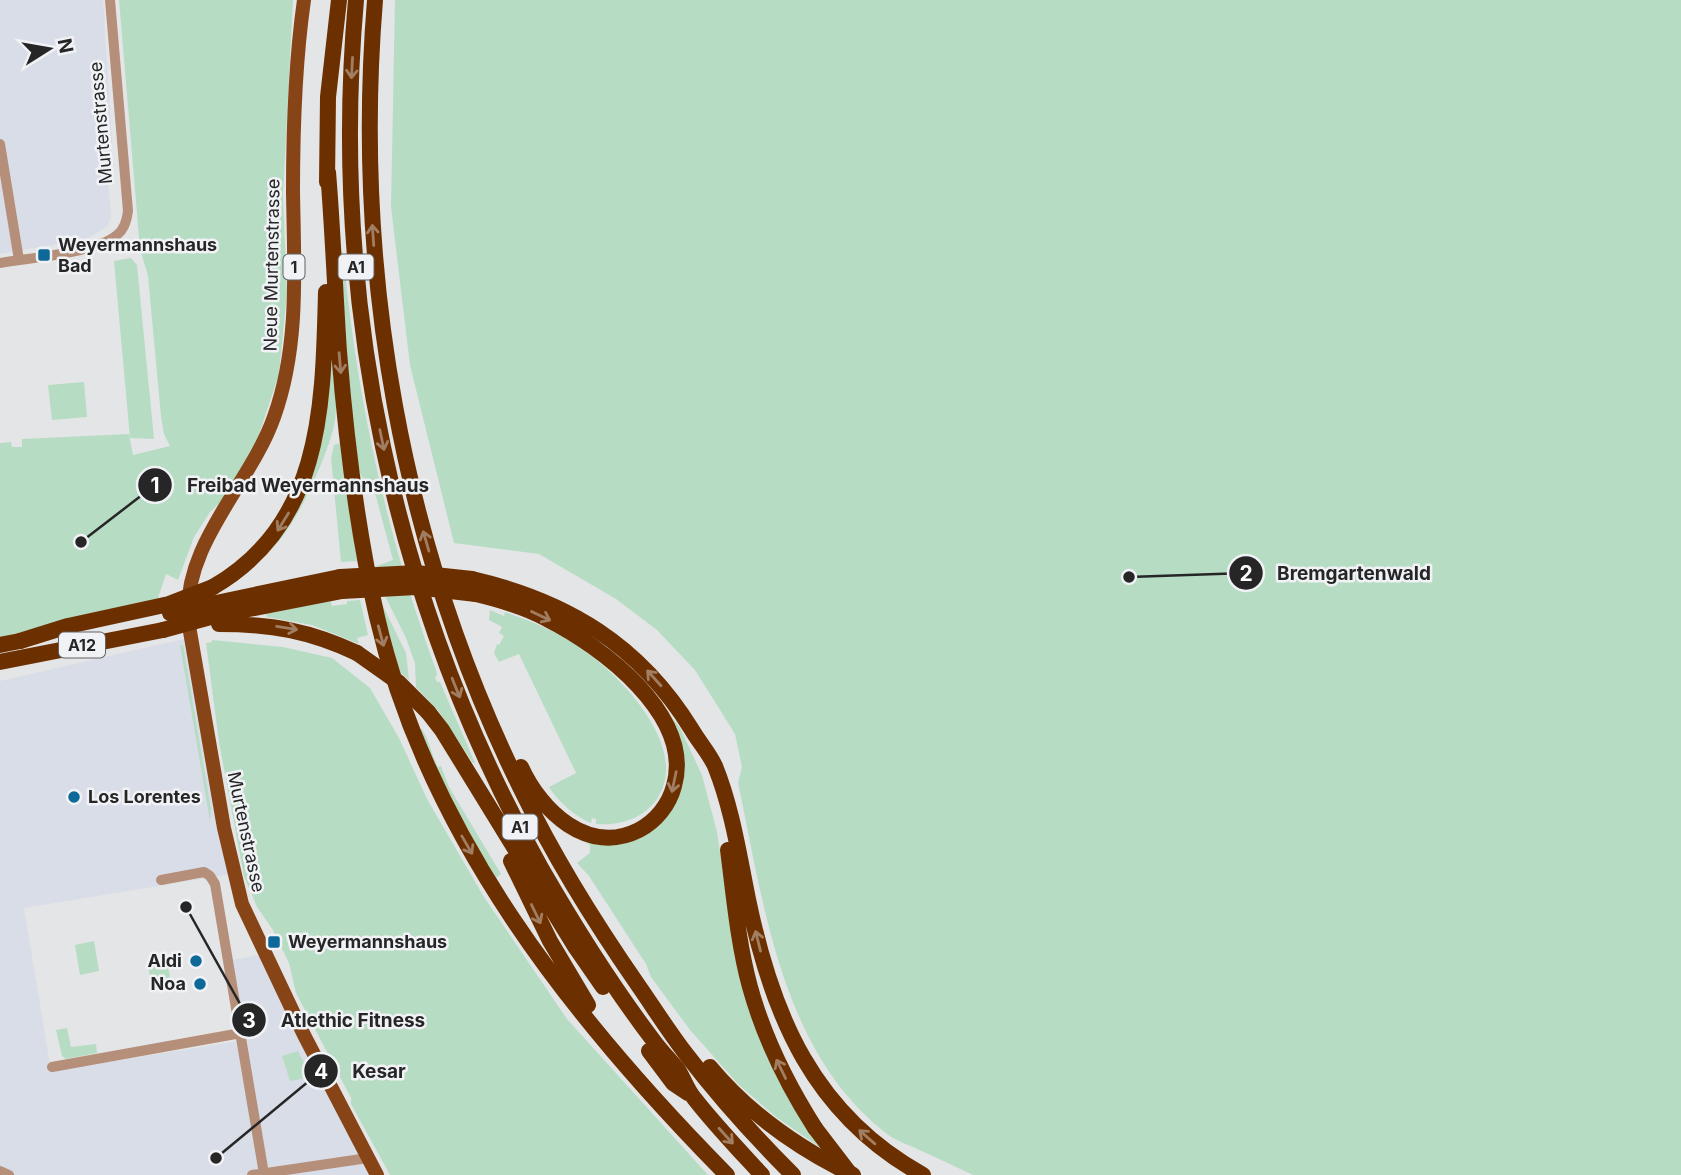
<svg xmlns="http://www.w3.org/2000/svg" width="1681" height="1175" font-family="Inter,sans-serif">
<style>
.built{fill:#d9dde7}
.green{fill:#b7dcc4}
.lines{fill:none;stroke-linecap:round;stroke-linejoin:round}
.minor{stroke:#b58f79;stroke-width:10}
.major{stroke:#874517;stroke-width:14}
.highway{stroke:#6c3000;stroke-width:16}
.highway-bridge{stroke:#6c3000;stroke-width:16}
.oneway{stroke:#a17e62}
.poi-dot{fill:#0e6898;stroke:#f1f2f5;stroke-width:2.5}
.labels{text-anchor:middle;stroke-width:5;stroke-linejoin:round;paint-order:stroke}
.shield{fill:#f1f2f5;stroke:#636365;stroke-width:2}
.shield-label{font-size:16px;font-weight:bold;fill:#262627}
.street-label{font-size:18px;fill:#262627;stroke:#f1f2f5}
.poi-label{font-size:18px;font-weight:bold;fill:#262627;stroke:#f1f2f5;text-anchor:start}
.leader{fill:none;stroke:#262627;stroke-width:2.5}
.callout-dot{fill:#262627;stroke:#f1f2f5;stroke-width:2.5}
.mark-label{font-size:21px;text-anchor:middle;font-weight:bold;fill:#fff}
.callout-label{font-size:19px;text-anchor:middle;font-weight:bold;fill:#262627;stroke:#f1f2f5;stroke-width:5;stroke-linejoin:round;paint-order:stroke}
</style>
<rect width="100%" height="100%" fill="#e4e5e7"/>
<!-- built -->
<path class="built" d="M0,0h103l9,142 -5,24 4,50 -3,10 -18,11 -9,3 -81,14z
M192,637l40,237 -208,34 27,163 195,-31 -13,-80 31,-6 111,221h-375v-494z"/>
<!-- green -->
<path class="green" d="M119,0h174l-10,195 4,97 -8,82 -25,75 -27,47 -17,16 -16,25 -16,43 -12,-6 -10,30 -156,33v-194l11,-1 1,5h10v-8l107,-5 4,21 37,-9 -6,-12 -3,-18 -13,-140 -8,-27z
M395,0h1286v1175h-708c-19,-9 -38,-18 -58,-27 -9,-4 -20,-8 -28,-14 -106,-82 -123,-229 -149,-351l4,-16 -7,-33 -40,-64 -38,-40 -41,-31 -77,-45 -85,-11 -44,-178 -19,-158z
M340,252h3c13,143 43,282 93,418l1,5 -2,2 2,5h3l35,81h-2l-34,-51 -23,-25 -1,-24 -9,-25 -35,-70 22,-8 -18,-67 -5,1 -15,-31z
M131,258l6,7 17,174 -24,-1 -16,-177z
M331,341l3,44 -1,1h2c1,15 2,30 -2,44 -10,36 -41,108 -72,128l22,-24z
M84,382l3,35 -35,3 -4,-35z
M340,443l17,118 -16,1 -10,-104 3,-13z
M379,598l27,55 3,27 -9,-8z
M360,600l8,35 -11,3 2,6 -47,-19 -45,-8 -1,-3 65,-13 1,5 15,-2v-3z
M490,610l14,6 1,-4c27,10 54,20 77,37 39,27 109,99 75,150 -14,20 -38,27 -61,25v-5l-4,-1 -1,5c-15,-6 -32,-20 -42,-36l27,-14 -57,-119 -20,8 -5,-9 3,-9 2,1 5,-9 -5,-3 3,-6 -13,-7z
M212,640l71,7 49,11 38,30 29,50 28,61 57,98 83,122 141,156h-318l-39,-71v-6l-55,-105 -7,-30 -16,-33 -16,-23 -13,-31 -25,-134 -13,-99 6,-1z
M180,645h3l28,164 -1,12z
M645,683l35,45 22,47 15,57 15,101 89,215 -45,-31 -37,-32 -49,-55 -39,-53 -5,-13 -57,-88 -12,-13 13,-10v-8l-8,-5h43l55,-55z
M422,729c8,13 9,25 16,38l3,-1 8,21 52,87 -5,4 -39,-64 -38,-84z
M94,941l5,30 -19,4 -5,-30z
M167,962l5,24 -20,4 -4,-25z
M67,1028l4,19 25,-3 1,9 -31,6 -4,-3 -6,-26z
M298,1051l13,26 -21,4 -8,-25z"/>
<g class="lines">
<!-- minor -->
<path class="minor" d="M0,144l19,116
M0,263c28,-5 97,-10 117,-28 8,-6 10,-15 11,-24l-18,-211
M161,880l43,-8 6,4 5,8 49,290
M52,1067l189,-34
M0,1171l9,4
M252,1175l116,-17"/>
<!-- major -->
<path class="major" d="M304,0c-9,63 -11,127 -11,191 1,76 7,154 -19,226 -24,68 -91,126 -86,203l36,208 18,76 62,131 73,140"/>
<!-- highway -->
<path class="highway" d="M356,0c-27,300 38,605 185,868 34,59 71,118 112,172 8,11 17,20 25,30 6,9 9,20 16,28 21,27 45,52 68,77
M375,0c-22,270 26,547 147,791 33,68 73,132 116,194 16,23 31,47 48,69 33,43 69,83 107,121
M328,172c5,60 7,120 11,179 7,89 18,179 38,266 50,218 196,402 350,558
M327,182l1,-85 11,-97
M472,579c95,22 168,66 220,151 7,12 17,23 23,36 17,42 24,89 33,133 24,117 66,216 175,276
M213,587c110,-64 110,-181 113,-295
M476,594c25,6 49,13 71,25 54,27 147,96 127,167 -5,19 -18,35 -35,44 -51,26 -98,-19 -118,-63
M216,603l124,-26
M218,615l124,-24
M219,624c53,0 91,7 138,29
M0,645l20,-4
M0,662l163,-32
M428,712l14,18 134,218 27,39
M728,850c6,46 10,93 22,137 14,51 37,97 65,141
M511,861l39,80 38,64
M649,1051l24,32 15,10
M710,1067c39,47 88,81 143,108"/>
<!-- highway-bridge -->
<path class="highway-bridge" d="M340,577l76,-4 56,6
M342,591l74,-4 60,7
M170,613l46,-10
M163,630l55,-15
M20,641l48,-15 101,-22 44,-17
M357,653l41,29 30,30
M815,1128l36,47"/>
</g>
<!-- one-way arrows -->
<defs><path id="oneway-shaft" d="M-6 0H5M1.5-3L5.5 0L1.5 3" fill="none" stroke-width="1.6" stroke-linecap="round" stroke-linejoin="round" transform="scale(1.75)"/></defs>
<g class="oneway">
<use href="#oneway-shaft" transform="translate(352 68) rotate(93)"/>
<use href="#oneway-shaft" transform="translate(373 235) rotate(-94)"/>
<use href="#oneway-shaft" transform="translate(340 363) rotate(85)"/>
<use href="#oneway-shaft" transform="translate(382 440) rotate(78)"/>
<use href="#oneway-shaft" transform="translate(283 522) rotate(122)"/>
<use href="#oneway-shaft" transform="translate(426 541) rotate(-106)"/>
<use href="#oneway-shaft" transform="translate(541 616) rotate(25)"/>
<use href="#oneway-shaft" transform="translate(287 628) rotate(9)"/>
<use href="#oneway-shaft" transform="translate(381 636) rotate(75)"/>
<use href="#oneway-shaft" transform="translate(654 678) rotate(-132)"/>
<use href="#oneway-shaft" transform="translate(456 688) rotate(68)"/>
<use href="#oneway-shaft" transform="translate(674 782) rotate(102)"/>
<use href="#oneway-shaft" transform="translate(467 845) rotate(60)"/>
<use href="#oneway-shaft" transform="translate(536 914) rotate(64)"/>
<use href="#oneway-shaft" transform="translate(758 941) rotate(-104)"/>
<use href="#oneway-shaft" transform="translate(781 1069) rotate(-116)"/>
<use href="#oneway-shaft" transform="translate(726 1136) rotate(48)"/>
<use href="#oneway-shaft" transform="translate(867 1137) rotate(-139)"/>
</g>
<!-- markers -->
<g class="poi-dot">
<rect x="37" y="248" width="14" height="14" rx="3.5"/>
<circle cx="74" cy="797" r="7"/>
<rect x="267" y="935" width="14" height="14" rx="3.5"/>
<circle cx="196" cy="961" r="7"/>
<circle cx="200" cy="984" r="7"/>
</g>
<g class="labels">
<!-- shield labels -->
<g class="shield">
<rect x="283.5" y="254.5" width="21" height="25" rx="5"/>
<rect x="338.5" y="254.5" width="35" height="25" rx="5"/>
<rect x="59" y="632.5" width="46" height="25" rx="5"/>
<rect x="502.5" y="814.5" width="35" height="25" rx="5"/>
</g>
<g class="shield-label">
<text x="294" y="273">1</text>
<text x="356" y="273">A1</text>
<text x="82" y="651">A12</text>
<text x="520" y="833">A1</text>
</g>
<!-- street labels -->
<g class="street-label">
<text transform="translate(101 123) rotate(-95)" y="6">Murtenstrasse</text>
<text transform="translate(272 265) rotate(-89)" y="6">Neue Murtenstrasse</text>
<text transform="translate(246 832) rotate(78)" y="6">Murtenstrasse</text>
</g>
<!-- poi labels -->
<g class="poi-label">
<text x="58" y="251">Weyermannshaus<tspan x="58" dy="21">Bad</tspan></text>
<text x="88" y="803">Los Lorentes</text>
<text x="288" y="948">Weyermannshaus</text>
<text x="182" y="967" text-anchor="end">Aldi</text>
<text x="186" y="990" text-anchor="end">Noa</text>
</g>
</g>
<!-- callouts -->
<path class="leader" d="M81 542L155 485M1129 577L1246 573M186 907L249 1020M216 1158L321 1071"/>
<g class="callout-dot">
<circle cx="81" cy="542" r="7"/>
<circle cx="1129" cy="577" r="7"/>
<circle cx="186" cy="907" r="7"/>
<circle cx="216" cy="1158" r="7"/>
<circle cx="155" cy="485" r="18"/>
<circle cx="1246" cy="573" r="18"/>
<circle cx="249" cy="1020" r="18"/>
<circle cx="321" cy="1071" r="18"/>
</g>
<g class="mark-label">
<text x="155" y="493">1</text>
<text x="1246" y="581">2</text>
<text x="249" y="1028">3</text>
<text x="321" y="1079">4</text>
</g>
<g class="callout-label">
<text x="308" y="492">Freibad Weyermannshaus</text>
<text x="1354" y="580">Bremgartenwald</text>
<text x="353" y="1027">Atlethic Fitness</text>
<text x="379" y="1078">Kesar</text>
</g>
<!-- north arrow -->
<g transform="translate(49 49) rotate(79)" stroke="#f1f2f5" stroke-width="5" paint-order="stroke">
<path d="M0-5L12 26L0 18L-12 26Z" fill="#262627"/>
<text y="-10" font-size="19" font-weight="bold" text-anchor="middle" fill="#262627">N</text>
</g>
</svg>
